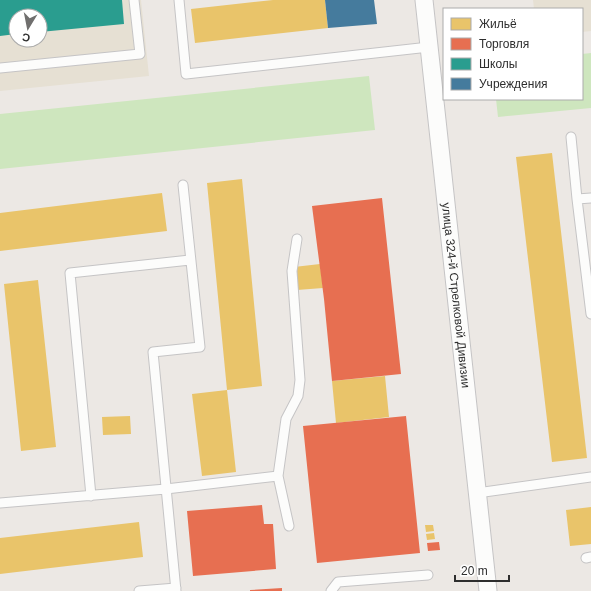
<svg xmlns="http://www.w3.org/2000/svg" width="591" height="591" font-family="Helvetica,sans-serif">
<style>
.education{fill:#e6e0d3;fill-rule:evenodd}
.green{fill:#cee6be}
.homes{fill:#e9c46a}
.shops{fill:#e76f51}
.schools{fill:#2a9d8f}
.public{fill:#457b9d}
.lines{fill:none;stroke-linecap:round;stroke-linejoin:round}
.lane-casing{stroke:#c5c4c5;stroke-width:11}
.street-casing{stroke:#c5c4c5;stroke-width:19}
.lane{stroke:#fcfcfb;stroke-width:9}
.street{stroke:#fcfcfb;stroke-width:17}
.labels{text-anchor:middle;stroke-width:4;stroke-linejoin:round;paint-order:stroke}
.street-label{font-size:12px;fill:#2e2e2e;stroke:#fff}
</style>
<rect width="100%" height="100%" fill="#ece8e4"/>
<!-- education -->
<path class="education" d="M0,0h141l8,76 -149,15zM16,16h24v24h-24z
M533,0h58v31l-9,1v-23h-48z"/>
<!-- green -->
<path class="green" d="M591,53v55l-93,9 -2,-18h86v-45z
M369,76l6,54 -375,39v-55z"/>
<!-- homes -->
<path class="homes" d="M273,0h52l3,28 -133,15 -4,-34z
M552,153l35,305 -35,4 -36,-305z
M242,179l20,207 -35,4 -20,-207z
M162,193l5,38 -167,20v-38z
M320,264l3,24 -26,2 -3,-23z
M38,280l18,167 -35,4 -17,-167z
M385,376l4,41 -53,6 -4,-42z
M227,390l9,82 -34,4 -10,-82z
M130,416l1,18 -28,1 -1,-18z
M591,507v37l-21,2 -4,-36z
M139,522l4,35 -143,17v-36z
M425,525h8l1,6 -8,1z
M434,533l1,6 -8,1 -1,-6z"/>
<!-- shops -->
<path class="shops" d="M382,198l19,176 -69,7 -8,-82 -12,-93z
M406,416l14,137 -103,10 -14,-137z
M262,505l2,19h9l3,45 -83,7 -6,-65z
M439,542l1,8 -12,1 -1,-8z
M282,588v3h-32v-1z"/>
<!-- schools -->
<path class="schools" d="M0,0h122l2,24 -84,8v-16h-24v18l-16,2z"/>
<!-- public -->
<path class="public" d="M325,0h49l3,24 -49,4z"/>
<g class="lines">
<!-- lane casing -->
<g class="lane-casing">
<path id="lane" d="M179,0l7,74 243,-27
M0,68l140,-14 -6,-54
M571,137l6,62
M591,198l-14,1 14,115
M278,476l11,50
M477,493l114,-16
M91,496l-21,-223 120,-13
M0,503l166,-14 112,-13 8,-57 12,-23 2,-16 -8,-109 5,-32
M586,558l5,-1
M139,591l37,-3
M176,591l-23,-239 47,-5 -17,-162
M331,591l7,-9 90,-7"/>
</g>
<!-- street casing -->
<g class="street-casing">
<g id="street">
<path id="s1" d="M424,0l64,591"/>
</g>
</g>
<!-- lane -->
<use href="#lane" class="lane"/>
<!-- street -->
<use href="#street" class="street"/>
</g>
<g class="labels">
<!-- street labels -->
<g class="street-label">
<text dy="4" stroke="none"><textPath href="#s1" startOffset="297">улица 324-й Стрелковой Дивизии</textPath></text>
</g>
</g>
<!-- legend -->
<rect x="443" y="8" width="140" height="92" fill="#ffffff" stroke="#ababab"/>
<rect x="451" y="18" width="20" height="12" fill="#e9c46a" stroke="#ababab"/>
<text x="479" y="28" font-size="12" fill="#2e2e2e">Жильё</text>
<rect x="451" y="38" width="20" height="12" fill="#e76f51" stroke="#ababab"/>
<text x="479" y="48" font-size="12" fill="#2e2e2e">Торговля</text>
<rect x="451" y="58" width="20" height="12" fill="#2a9d8f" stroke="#ababab"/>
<text x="479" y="68" font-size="12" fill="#2e2e2e">Школы</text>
<rect x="451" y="78" width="20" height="12" fill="#457b9d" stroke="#ababab"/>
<text x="479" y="88" font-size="12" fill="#2e2e2e">Учреждения</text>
<!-- north arrow -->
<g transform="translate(28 28) rotate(190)"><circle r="19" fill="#ffffff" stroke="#ababab"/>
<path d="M0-3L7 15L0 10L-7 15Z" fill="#706f6e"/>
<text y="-6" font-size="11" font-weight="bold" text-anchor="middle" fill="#2e2e2e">С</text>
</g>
<!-- scale -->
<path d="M455 575v6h54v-6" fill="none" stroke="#2e2e2e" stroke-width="2"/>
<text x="461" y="575" font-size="12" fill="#2e2e2e" stroke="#ffffff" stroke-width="3" paint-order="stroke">20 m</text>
</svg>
